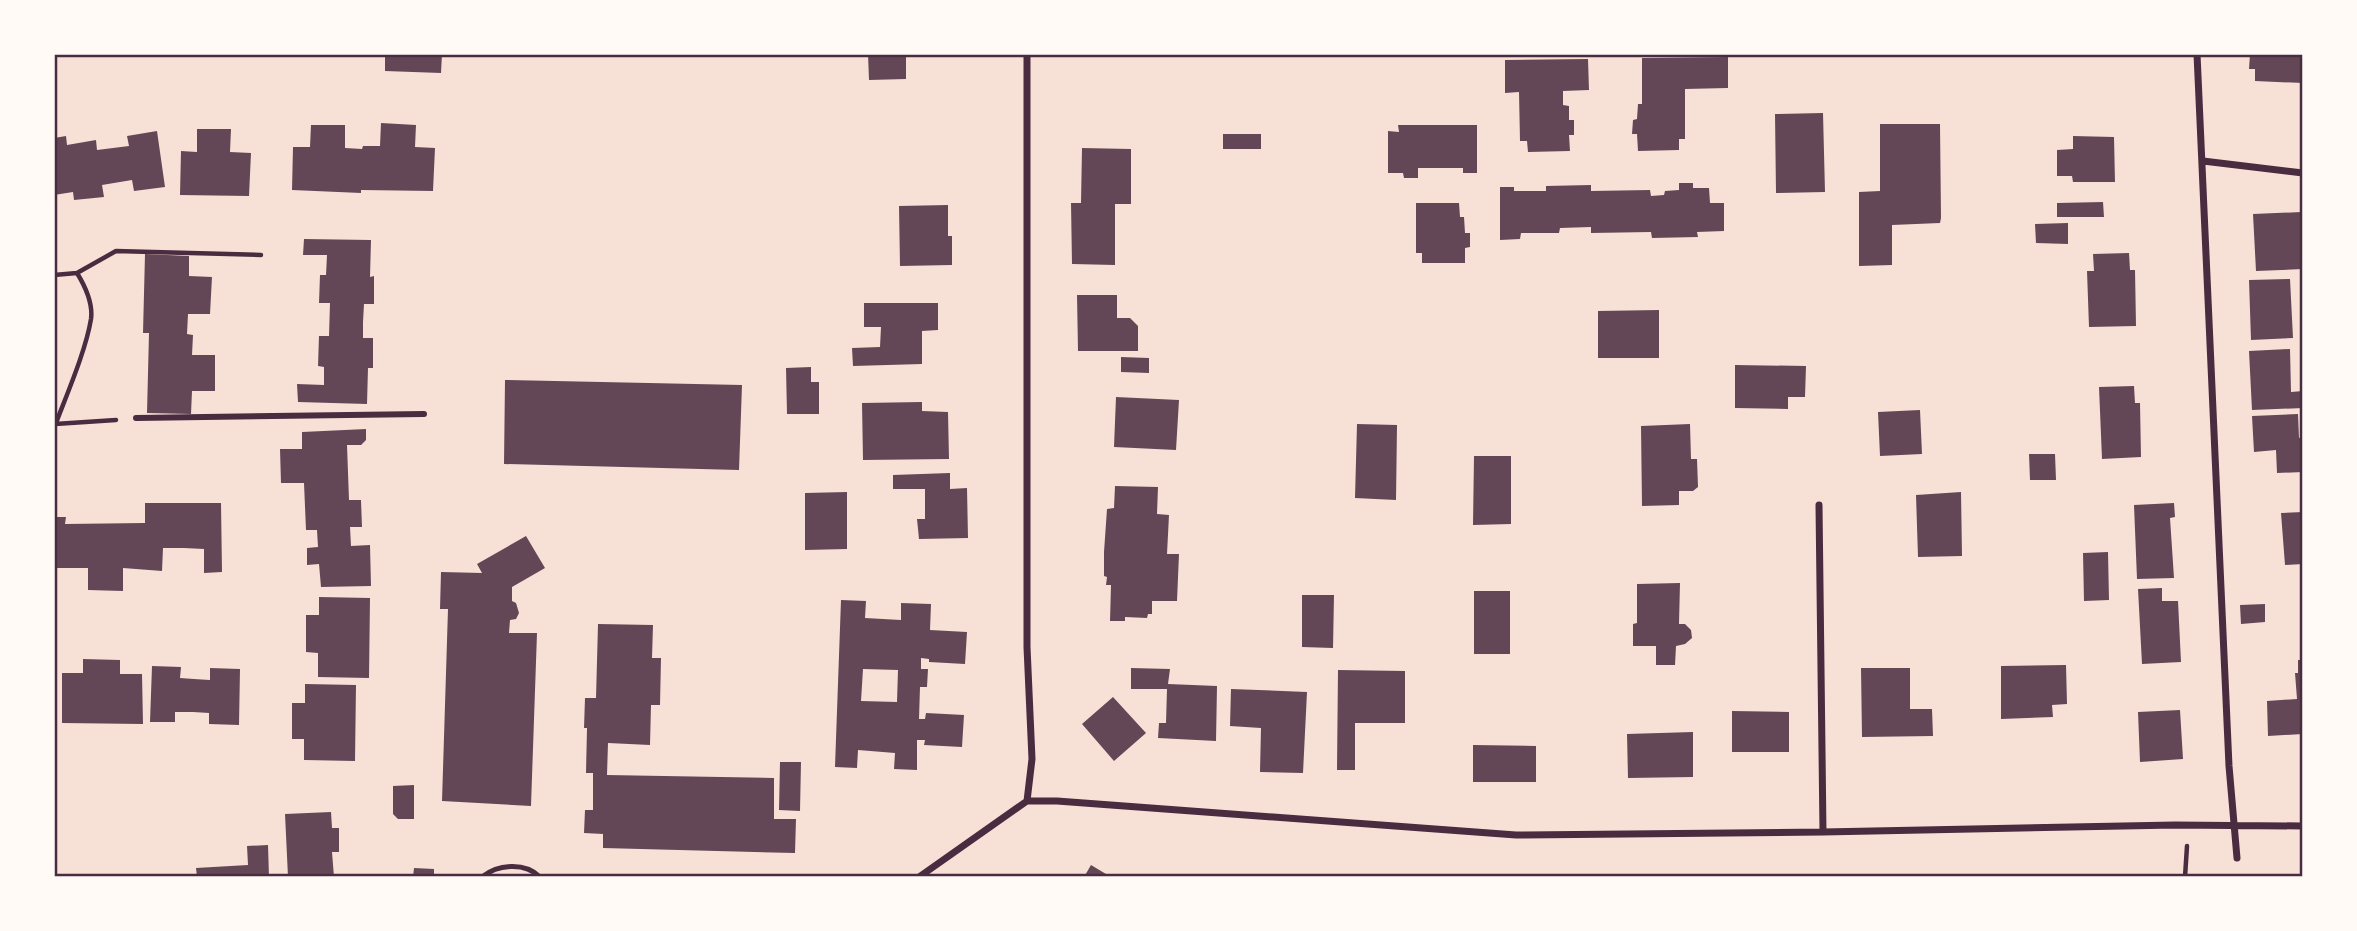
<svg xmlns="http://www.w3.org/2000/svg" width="2357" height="931" font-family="Commissioner,sans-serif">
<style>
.building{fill:#644757;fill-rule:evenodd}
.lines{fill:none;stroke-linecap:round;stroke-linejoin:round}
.path{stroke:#4a2c40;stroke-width:4.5}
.service{stroke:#4a2c40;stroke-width:5}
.pedestrian{stroke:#4a2c40;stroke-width:6}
.minor{stroke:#4a2c40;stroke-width:7}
.neatline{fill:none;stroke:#4a2c40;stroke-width:2.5}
</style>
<rect width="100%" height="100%" fill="#f7e1d7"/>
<!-- building -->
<path class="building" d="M385,54h57l-1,19 -56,-2z
M868,54h38v25l-37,1z
M2250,54h53v29l-48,-2v-12h-6z
M1728,57v31l-43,1v50h-6v11l-41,1 -1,-17h-5l1,-14 4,-1 1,-15h4v-46z
M1588,59l1,31 -26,1v14l6,1v14h5v15h-5l1,16 -42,1 -1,-11h-7l-1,-49 -14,1v-33z
M1823,113l2,79 -49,1 -1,-79z
M381,123l35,2 -1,22 20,1 -2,43 -72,-1v3l-69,-3 1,-43h17l1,-22h34v23l17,1 1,-3h17z
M1880,124h60l1,94 -1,5 -48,2v40l-33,1v-74l21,-1z
M1398,125h79v48h-14v-5h-45v10h-14l-1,-5h-15v-42l11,1z
M197,129h34l-1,23 21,1 -2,43 -69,-1 1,-44 16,1z
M157,131l8,56 -31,4 -2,-11 -30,5 2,12 -30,3 -1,-8 -19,3v-57l12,-2 1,9 29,-5 1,10 32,-4 -2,-10z
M1223,134h38v15h-38z
M2073,136l41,1 1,45h-42l-1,-6h-15v-26l16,-1z
M1082,148l49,1v55h-16v61l-43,-1 -1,-61h10z
M1679,183h14v5h16l1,15h14v28l-27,1 1,5 -46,1 -1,-6 -60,1v-6l-31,1 -1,5h-38l-1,6 -20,1v-53h14v4h32v-5l45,-1v6l59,-1 1,6 13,-1 1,-4 14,-1z
M2103,202l1,15h-47v-14z
M1416,203h43l1,14h4l1,16h5v14l-5,1v15h-43v-10h-6z
M948,205v31h4v29l-52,1 -1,-60z
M2301,212l2,57 -47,2 -3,-57z
M2068,223v21l-32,-1 -1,-19z
M304,239l67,1 -1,37 4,-1v28h-10l-1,18v16h10v30h-5l-1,36 -69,-2 -1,-18 27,1v-18l-6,-1 1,-30h10l1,-33h-11l1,-28h6l1,-20h-24z
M2129,253l1,17h5l1,56 -47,1 -2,-56h7l-1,-17z
M145,254l44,2v20l23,1 -2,37h-22l-1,20 6,1 -1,20h23v36h-23l-1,23 -44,-1 2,-80h-6z
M2290,279l3,59 -42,2 -2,-60z
M1077,295h40v23h13l8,8v25h-60z
M864,303h74v27l-16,1v33l-69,2 -1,-18 28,-1 1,-20h-17z
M1659,310v48h-61v-47z
M2290,349l1,43 12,-1v17l-51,2 -3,-59z
M1121,357l28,1v15l-28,-1z
M1735,365l71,1 -1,31h-17v12l-53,-1z
M811,367v15h8v32h-32l-1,-46z
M505,380l237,5 -3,85 -235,-6z
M2134,386l1,17h5l1,54 -39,2 -3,-72z
M1116,397l63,3 -3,50 -62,-3z
M922,402v9l26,1 1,47 -86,1 -1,-57z
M1920,410l2,44 -42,2 -2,-44z
M2298,414l1,24 4,-1v35l-26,1 -1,-23 -22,2 -2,-36z
M1357,424l40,1 -1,75 -41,-2z
M1690,424l1,35h6l1,28 -5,4h-14v14l-37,1 -1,-80z
M366,429v11l-5,5h-14l2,55h12l1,27h-12l1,19 19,-1 1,41 -50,1 -2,-23 -12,1v-17l11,-1 -1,-17h-11l-2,-47h-23l-1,-34h22v-17z
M2029,454h26l1,26h-26z
M1474,456h37v68l-38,1z
M950,473v16l17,-1 1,50 -49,1 -2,-20h8v-30h-32v-14z
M1115,486l43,1 -1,27 12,1 -2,39h12l-2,47h-25v13h-4l-1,4 -22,-1v4h-15l1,-36h-5l1,-8 -3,-1v-24l3,-43 7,-1z
M847,492v57l-42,1v-57z
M1961,492l1,64 -44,1 -2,-62z
M145,503h76l1,69 -18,1v-24l-20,-1h-21l-1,23 -39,-3v23l-35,-1v-22h-34v-51h12l-1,7 80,-1z
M2174,503l1,14 -5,1 4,60 -37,1 -3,-74z
M2303,512v52l-18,1 -4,-52z
M526,536l19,32 -33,19v14l4,2 3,10 -3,6 -6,1 -1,13h28l-6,173 -89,-5 6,-192h-8l1,-37 41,1 -5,-9z
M2108,552l1,48 -25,1 -1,-48z
M1680,583l-1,41h6l6,6 1,8 -7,6 -9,2 -1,19h-19v-19h-23v-22l4,-1v-39z
M2162,588v13h16l3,61 -39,2 -4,-75z
M1474,591h36v63h-36z
M1302,595h32l-1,53 -31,-1z
M319,597l51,1 -1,80 -51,-1v-24l-12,-1v-37h13z
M841,600l25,1 -1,17 36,2v-17l30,1 -1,26 37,2 -2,32 -36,-2v-3l-8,-1v11h7l-1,18h-7l-1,32h6l1,-6 38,2 -2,32 -38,-2 1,-5h-8v30l-23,-1 1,-16 -37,-3 -1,18 -22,-1zM863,669l35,1 -1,32 -36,-1z
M2265,604v18l-24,2 -1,-19z
M598,624l55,1 -1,33h9l-1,47h-9l-1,40 -42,-2 -1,32 167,3v41h22l-1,34 -192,-5v-14l-19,-1 1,-23h8v-37h-7l1,-45h-3l1,-30h11z
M83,659l37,1v14h22l1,50 -81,-1v-50h21z
M2298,660h5v74l-35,2 -1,-35 30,-2 -2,-26h3z
M2066,665l1,39 -15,1 1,12 -52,2v-53z
M152,666l29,1 -1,11 14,1 16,1v-12l30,1 -1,56 -30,-1v-11l-16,-1h-18v10h-25z
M1131,668l39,1 -2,15 49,2 -1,55 -58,-3 1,-15h7l1,-34h-36z
M1861,668h49v41h22l1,27 -71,1z
M1338,670l67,1v52h-50v47h-18z
M305,684l51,1 -1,76 -51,-1v-21h-12v-36h13z
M1231,689l76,3 -4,81 -43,-1 1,-44 -31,-2z
M1113,697l33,36 -32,28 -32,-37z
M2180,710l3,49 -43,3 -2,-50z
M1732,711l57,1v40h-57z
M1693,732v45l-65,1 -1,-44z
M1473,745l63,1v36h-63z
M780,762h21l-1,49 -21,-1z
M414,785v34h-16l-5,-5v-28z
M331,812l1,16h7v24h-7l2,25h-46l-3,-63z
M268,845l1,32h-72l-1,-9 52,-3 -1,-19z
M1091,865l20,12h-27z
M414,868l20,1v8h-21z"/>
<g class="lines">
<!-- path -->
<path class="path" d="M77,273l39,-22 145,4
M54,275l23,-2c8,13 16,31 14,46 -5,31 -24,75 -35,104
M55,424l61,-4
M2185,877l2,-31"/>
<!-- service -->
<path class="service" d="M482,877c16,-13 43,-15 58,0"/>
<!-- pedestrian -->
<path class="pedestrian" d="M136,418l288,-4"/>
<!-- minor -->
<path class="minor" d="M2197,54l32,712 8,92
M2203,161l100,12
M1819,505l4,327
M1027,801l5,-42 -5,-112v-593
M919,877l108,-76h30l459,34 307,-3 352,-7 128,1"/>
</g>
<!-- border -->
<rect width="2357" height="931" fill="none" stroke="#fffaf5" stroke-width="112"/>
<rect x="56" y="56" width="2245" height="819" class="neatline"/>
</svg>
